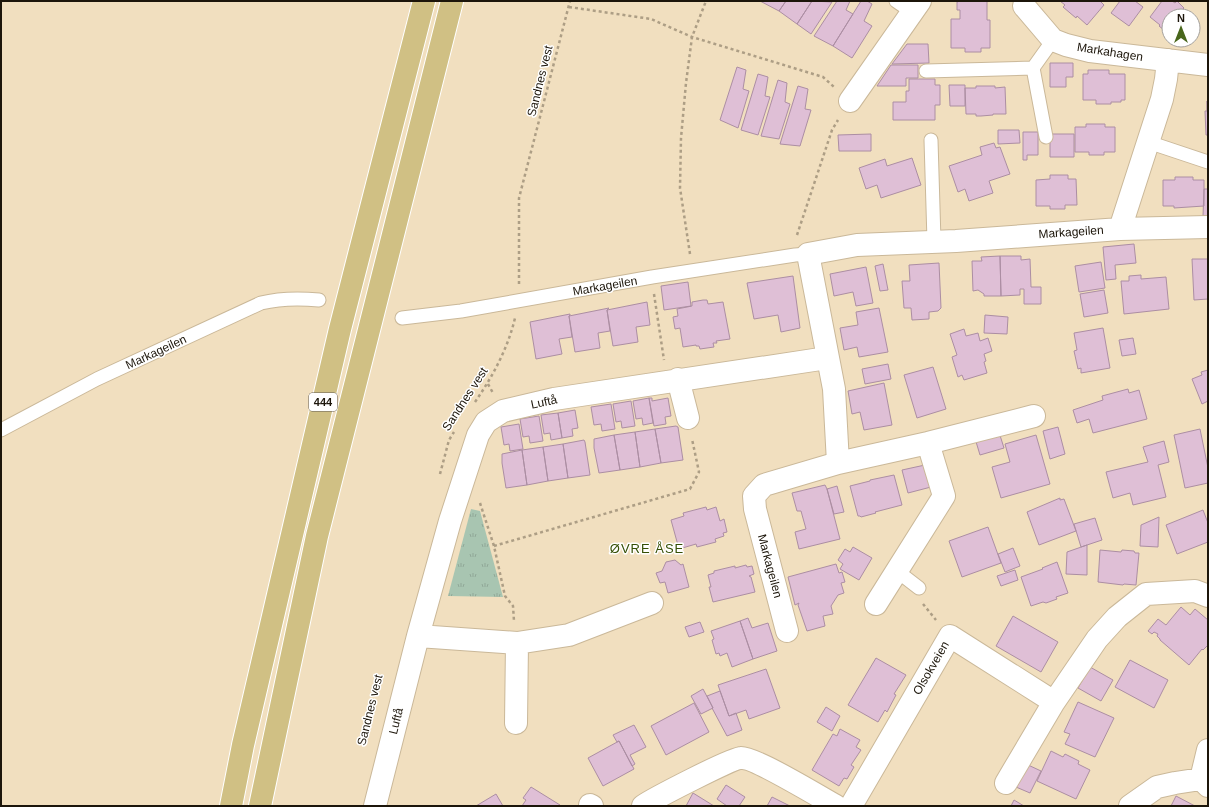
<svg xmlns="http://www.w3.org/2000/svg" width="1209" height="807" font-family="Arial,sans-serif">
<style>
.park{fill:url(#park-tufts)}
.building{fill:#dfbfd6;stroke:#ac8ea3}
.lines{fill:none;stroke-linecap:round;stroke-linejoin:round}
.service-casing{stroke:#cab899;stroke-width:15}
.minor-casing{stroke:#cab899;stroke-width:24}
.trunk-casing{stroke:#fff;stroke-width:24}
.path{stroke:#ad9e85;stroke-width:2.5;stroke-dasharray:3 3;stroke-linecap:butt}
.service{stroke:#fff;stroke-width:13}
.minor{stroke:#fff;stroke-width:22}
.trunk{stroke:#d0c084;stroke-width:22}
.labels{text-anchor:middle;stroke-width:3;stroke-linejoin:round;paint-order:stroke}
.shield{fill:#fff;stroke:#605b54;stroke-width:1}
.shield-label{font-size:11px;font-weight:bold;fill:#1c150a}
.street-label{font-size:12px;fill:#1c150a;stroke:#fff}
.neighbourhood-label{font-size:13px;letter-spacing:1px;fill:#354f05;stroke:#fff}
</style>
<defs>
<pattern id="park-tufts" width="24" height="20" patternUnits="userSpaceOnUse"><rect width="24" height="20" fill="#a8c5b1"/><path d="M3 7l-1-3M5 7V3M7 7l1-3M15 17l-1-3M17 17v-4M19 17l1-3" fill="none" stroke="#90a897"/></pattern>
</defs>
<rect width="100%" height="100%" fill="#f1dfbf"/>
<!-- park -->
<path class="park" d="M471,509l9,2 23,86 -55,-1z"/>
<!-- building -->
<path class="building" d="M760,1h26l-7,10z
M786,1h26l-15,23 -18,-13z
M812,1l20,1 -21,32 -14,-10z
M837,1h13l-4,9 7,4 -20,32 -19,-10z
M861,1h6l5,3 -8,17 8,5 -20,32 -19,-12z
M960,1h27v19h3v28h-9v4h-16v-4h-14v-29h9v-9h-3v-8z
M1060,1h40l4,4 -17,20 -10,-9 -1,2 -13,-11 2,-2z
M1120,1h15l8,6 -14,19 -18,-13z
M1162,1h10l3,2 2,-2 7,7 -1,1 8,7h-22v18l-10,-8 1,-1 -10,-8z
M1193,17l5,4 -5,6z
M907,44h21l1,19 -37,1z
M1050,63h23v14h-7v10h-16z
M891,65h27v13h-12v8h-29z
M737,67l9,3 -3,19 6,2 -11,37 -18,-8z
M1088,70h21v4h16v26h-4v2h-10v2h-15v-4h-13v-26h5z
M758,74l10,3 -3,19 5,1 -12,38 -17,-5z
M909,79h26v6h5v20h-5v15h-42v-18h13v-11h3z
M778,80l9,3 -2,19 5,2 -11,35 -18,-3z
M949,85h16v21h-15z
M798,86l10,3 -3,20 6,1 -11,36 -20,-2z
M976,86h19v2l10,-1 1,27h-13v1l-12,1h-5v-2h-10l-1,-26h11z
M1207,101l1,34h-2l-1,-24h2z
M1086,124h19v3h10v25h-11v3h-15v-3h-14v-25h11z
M998,130h21l1,13 -22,1z
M1023,132h15v23h-11v5h-4z
M871,134v17h-32l-1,-16z
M1050,134h24v23h-24z
M994,143l2,5 4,-1 10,27 -21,7 4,12 -24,8 -4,-12 -7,3 -9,-26 33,-11 -2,-8z
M912,158l9,27 -40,13 -4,-13 -11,4 -7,-21 26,-9 2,7z
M1050,175h18v4h8l1,26h-12v4h-15v-3h-14v-26l14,-1z
M1175,177h18v3h11v26l-30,2v-2h-11v-26h12z
M1204,189h4v27h-5z
M1134,244l2,19 -21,2 1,14 -10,1 -3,-33z
M1000,256l1,40h-17v-2l-6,-4 -5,1 -1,-30h10l-1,-4z
M1000,256h21v4l9,-1 1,28h10v17h-17v-15h-4v6l-19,1z
M1192,259h16v40l-14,1z
M1101,262l4,26 -26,4 -4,-26z
M939,263l2,45 -3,3 -9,1v7l-17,1 -1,-12h-7l-2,-27h8l-1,-16z
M883,264l5,26 -8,1 -5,-25z
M866,267l7,36 -17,3 -3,-14 -19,4 -4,-22z
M1141,275v4l25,-2 3,32 -45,5 -3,-33h8v-5z
M793,276l7,52 -19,4 -3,-17 -24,4 -7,-36z
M688,282l3,24 -27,4 -3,-24z
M1104,290l4,23 -24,4 -4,-23z
M703,300h4l1,4 15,-2 7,37 -14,2 1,2h-4l1,4 -14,2 -1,-3h-3v-1l-13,2 -3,-19 -5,1 -2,-12 5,-1 -1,-7 15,-3v-4z
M647,302l3,23 -14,2 2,15 -25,4 -6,-36z
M609,308l-2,2 3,21 -12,2 2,15 -25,4 -6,-36z
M879,308l9,44 -29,5 -2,-10 -13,3 -4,-22 18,-3 -2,-13z
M570,314v1l-1,1 3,21 -13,2 3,15 -26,5 -6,-37z
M985,315l23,2 -1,17 -23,-1z
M1103,328l7,40 -29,5v-5l-3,1 -4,-18 3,-1 -3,-17z
M964,329l2,7 12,-3 2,8 8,-3 4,13 -8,3 2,7 -2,1 3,11 -23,7 -2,-5 -4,2 -6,-20 5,-2 -7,-21z
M1133,338l3,16 -14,2 -3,-16z
M888,364l3,15 -26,5 -3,-15z
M933,367l13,42 -29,9 -13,-43z
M1208,370v31l-6,3 -10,-25 10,-4 -1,-3z
M884,383l8,42 -28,5 -4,-18 -8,2 -4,-23z
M1128,389l1,4 10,-3 8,29 -54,14 -4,-14 -12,4 -4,-13 30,-10 -1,-4z
M649,398l4,25 -10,2 -1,-7 -6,1 -3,-18z
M649,398h3v3l16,-3 3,18 -6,1 1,7 -12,2z
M631,401l4,25 -13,2 -1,-7 -5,1 -3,-18z
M611,404l4,25 -13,2 -1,-7 -7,1 -3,-18z
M575,410l3,18 -6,1 1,7 -11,2 -4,-25z
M558,413l4,25 -11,2 -1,-7 -6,1 -3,-19z
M539,416l4,25 -13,2 -1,-7 -6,1 -3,-18z
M519,424l4,25 -13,2 -1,-7 -5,1 -3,-18z
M676,426l2,1 5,33 -22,3 -6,-34z
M1058,427l7,27 -15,5 -7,-28z
M655,429l6,34 -21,4 -5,-35z
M998,429l6,19 -24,7 -6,-20z
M1200,429l8,39v15l-23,5 -11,-53z
M635,432l5,35 -20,3 -6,-35z
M614,435l6,35 -21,3 -5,-25v-9z
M1036,435l14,49 -49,14 -9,-31 18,-5 -5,-18z
M584,440l1,2 5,33 -22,3 -5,-34z
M1164,441l5,21 -11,3 8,32 -33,8 -3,-12 -17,5 -7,-26 42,-10 -5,-15z
M563,444l5,34 -20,3 -5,-34z
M543,447l5,34 -21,4 -5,-35z
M522,450l5,35 -21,3 -4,-25v-9z
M925,465l6,22 -23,6 -6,-23z
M894,475l8,30 -27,7 1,1 -15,4 -1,-1h-2l-8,-30 20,-5v-1z
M825,485l2,4 13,50 -41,10 -4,-17 11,-3 -5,-18h-4l-5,-18z
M837,486l7,26 -10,2 -7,-25z
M1060,498v2l4,-1 12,32 -37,14 -12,-33z
M706,507l1,3 9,-3 4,14 4,-2 3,13 -4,1 1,3 -9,3 1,3 -19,5 -1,-3 -17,5 -8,-29 13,-4 -1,-3z
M1203,510l5,13v19l-31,12 -11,-29z
M1159,517l-1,30 -18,-1 1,-21z
M1095,518l7,22 -21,7 -7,-23z
M988,527l13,36 -39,14 -13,-36z
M1087,545v30l-21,-1 1,-22z
M853,547l19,11 -13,22 -19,-11 3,-5 -5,-4 7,-11 5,3z
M1013,548l7,18 -15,6 -7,-18z
M1100,550l21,2 1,-2 12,1 1,2h4l-3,32 -12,-1 -1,1 -25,-3z
M675,560l6,5 2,-1 6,23 -21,6 -3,-11 -5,1 -4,-10 6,-2 4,-9z
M1057,562l11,31 -12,4 1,2 -11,4 -3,-1 -12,4 -10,-29 22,-8 -1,-1z
M836,564l3,9 3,-1 3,10 -4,1 3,10 -6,2 -7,11 2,8 -10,2 2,10 -18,5 -9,-26 1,-2 -4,2 -7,-28z
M746,565l1,2 5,-1 2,8 -5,2 2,1 4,15 -42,10 -4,-15h2l-3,-12 6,-2v-2l21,-5v2z
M1015,570l3,10 -17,6 -4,-10z
M1181,607l9,8 5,-6 13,11v25l-5,5 -1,-1 -13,16 -29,-25v-1l-3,-3 1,-2 -4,-2 -2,2 -4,-3 10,-12 8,6z
M1013,616l45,26 -17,30 -45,-26z
M748,618l4,10 16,-5 9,28 -24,8 -13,-38z
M740,621l13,38 -21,8 -5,-14 -7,3 -1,-3 -3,1 -4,-14 2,-1 -3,-8z
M700,622l4,10 -15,5 -4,-10z
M876,658l30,17 -12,19 2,1 -9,17 -2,-2 -7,12 -30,-17z
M1130,660l38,20 -14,28 -39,-21z
M1090,667l23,13 -12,21 -23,-13z
M766,669l14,39 -31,11 -3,-9 -17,6 -11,-31z
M703,689l10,19 -12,6 -10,-18z
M720,691l9,25 7,-3 6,17 -15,6 -15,-28h1l-6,-12z
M1078,702l36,16 -19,39 -30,-13 5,-10 -6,-2z
M694,703l15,29 -43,23 -15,-29z
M826,707l14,9 -8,15 -15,-9z
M634,725l12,22 -16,8 5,9 -3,2 -13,-25 -2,1 -4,-7z
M840,729l20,11 -4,7 5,3 -10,15 3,2 -7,12 -3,-1 -5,8 -27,-16 21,-36 4,2z
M619,741l15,28 -31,17 -15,-28z
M1051,751l12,6 2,-3 14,7 -1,3 12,6 -14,29 -39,-18z
M1026,764l15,7 -11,22 -14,-6z
M726,785l19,12 -6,9h-12l-10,-7z
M531,787l29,18v1h-38l4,-6 -3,-2z
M693,793l21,13h-28z
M496,794l7,12h-27z
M1176,796l19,10h-24z
M772,797l18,9h-23z
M1014,800l10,6h-13z"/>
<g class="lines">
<!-- service casing -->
<g class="service-casing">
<path id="service" d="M896,1l16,11
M926,71l107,-3
M1046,137l-13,-69 20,-28
M931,140l3,101
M1148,142l60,20
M402,318l59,-7 191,-34 143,-22 13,-1
M1,430l96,-51 164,-76c20,-5 37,-5 58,-3
M897,571l22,17"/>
</g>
<!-- minor casing -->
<g class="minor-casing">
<path id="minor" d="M1024,6l29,34 13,5 24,6 118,14
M850,101l70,-100
M1120,229l42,-130 4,-20 2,-19
M678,379l10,39
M838,463l-4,-74 -26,-135 49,-9 99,-4 164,-12 88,-2
M876,604l68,-108 -16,-53
M787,631l-32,-122 -1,-13 10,-11 74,-22 90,-20 106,-27
M418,636l99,7 52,-8 83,-32
M516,723l1,-80
M1208,750l-7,29 7,7
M1006,783l48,-81
M590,805l2,1
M375,806l43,-170 32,-115 28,-86 8,-13 17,-11 51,-12 273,-41
M643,806c10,-7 89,-48 98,-48 13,-1 79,39 95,48
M851,806l99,-170 104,66 43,-63 20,-22 29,-23 49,-3 13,5
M1130,806l27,-19 18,-4 26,-4"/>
</g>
<!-- trunk casing -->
<g class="trunk-casing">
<path id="trunk" d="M231,806l12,-61 97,-416 84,-328
M260,806l57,-270 135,-535"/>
</g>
<!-- path -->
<path class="path" d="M569,7l82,12 41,18 131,40 11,10
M797,235l35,-105 6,-10
M690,254l-10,-66 1,-50 5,-55 6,-46 14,-36
M519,284v-86l51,-197
M654,294l10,66
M488,384l5,9
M475,402c18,-26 33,-54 40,-84
M440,474l9,-34 5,-8
M480,503l14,43 11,50 8,10 1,15
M494,546l196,-57 9,-17 -7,-33
M923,604l13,16"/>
<!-- service -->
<use href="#service" class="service"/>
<!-- minor -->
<use href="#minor" class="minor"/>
<!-- trunk -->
<use href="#trunk" class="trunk"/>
</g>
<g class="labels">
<!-- shield labels -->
<rect class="shield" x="309" y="393" width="28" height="18" rx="3"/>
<g class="shield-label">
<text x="323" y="406">444</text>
</g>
<!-- street labels -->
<g class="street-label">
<text transform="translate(1110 52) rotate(9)" y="4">Markahagen</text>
<text transform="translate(540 81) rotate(-76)" y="4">Sandnes vest</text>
<text transform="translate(1071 232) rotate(-4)" y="4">Markageilen</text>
<text transform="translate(605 286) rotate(-10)" y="4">Markageilen</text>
<text transform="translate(156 352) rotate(-25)" y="4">Markageilen</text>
<text transform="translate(465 399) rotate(-57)" y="4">Sandnes vest</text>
<text transform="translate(544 402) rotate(-12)" y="4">Luftå</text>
<text transform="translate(770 566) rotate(75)" y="4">Markageilen</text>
<text transform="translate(931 668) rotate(-60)" y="4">Olsokveien</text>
<text transform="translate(370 710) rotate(-76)" y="4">Sandnes vest</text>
<text transform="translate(396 721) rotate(-76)" y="4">Luftå</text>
</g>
<!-- neighbourhood labels -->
<g class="neighbourhood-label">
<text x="647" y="553">ØVRE ÅSE</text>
</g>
</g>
<!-- border -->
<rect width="1209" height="807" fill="none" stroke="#1c150a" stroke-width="4"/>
<!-- north arrow -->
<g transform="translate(1181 28)"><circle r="19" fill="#ffffff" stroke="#a4a19d"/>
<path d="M0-3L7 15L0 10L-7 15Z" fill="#48661b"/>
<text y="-6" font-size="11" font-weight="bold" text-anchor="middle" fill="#1c150a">N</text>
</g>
</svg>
